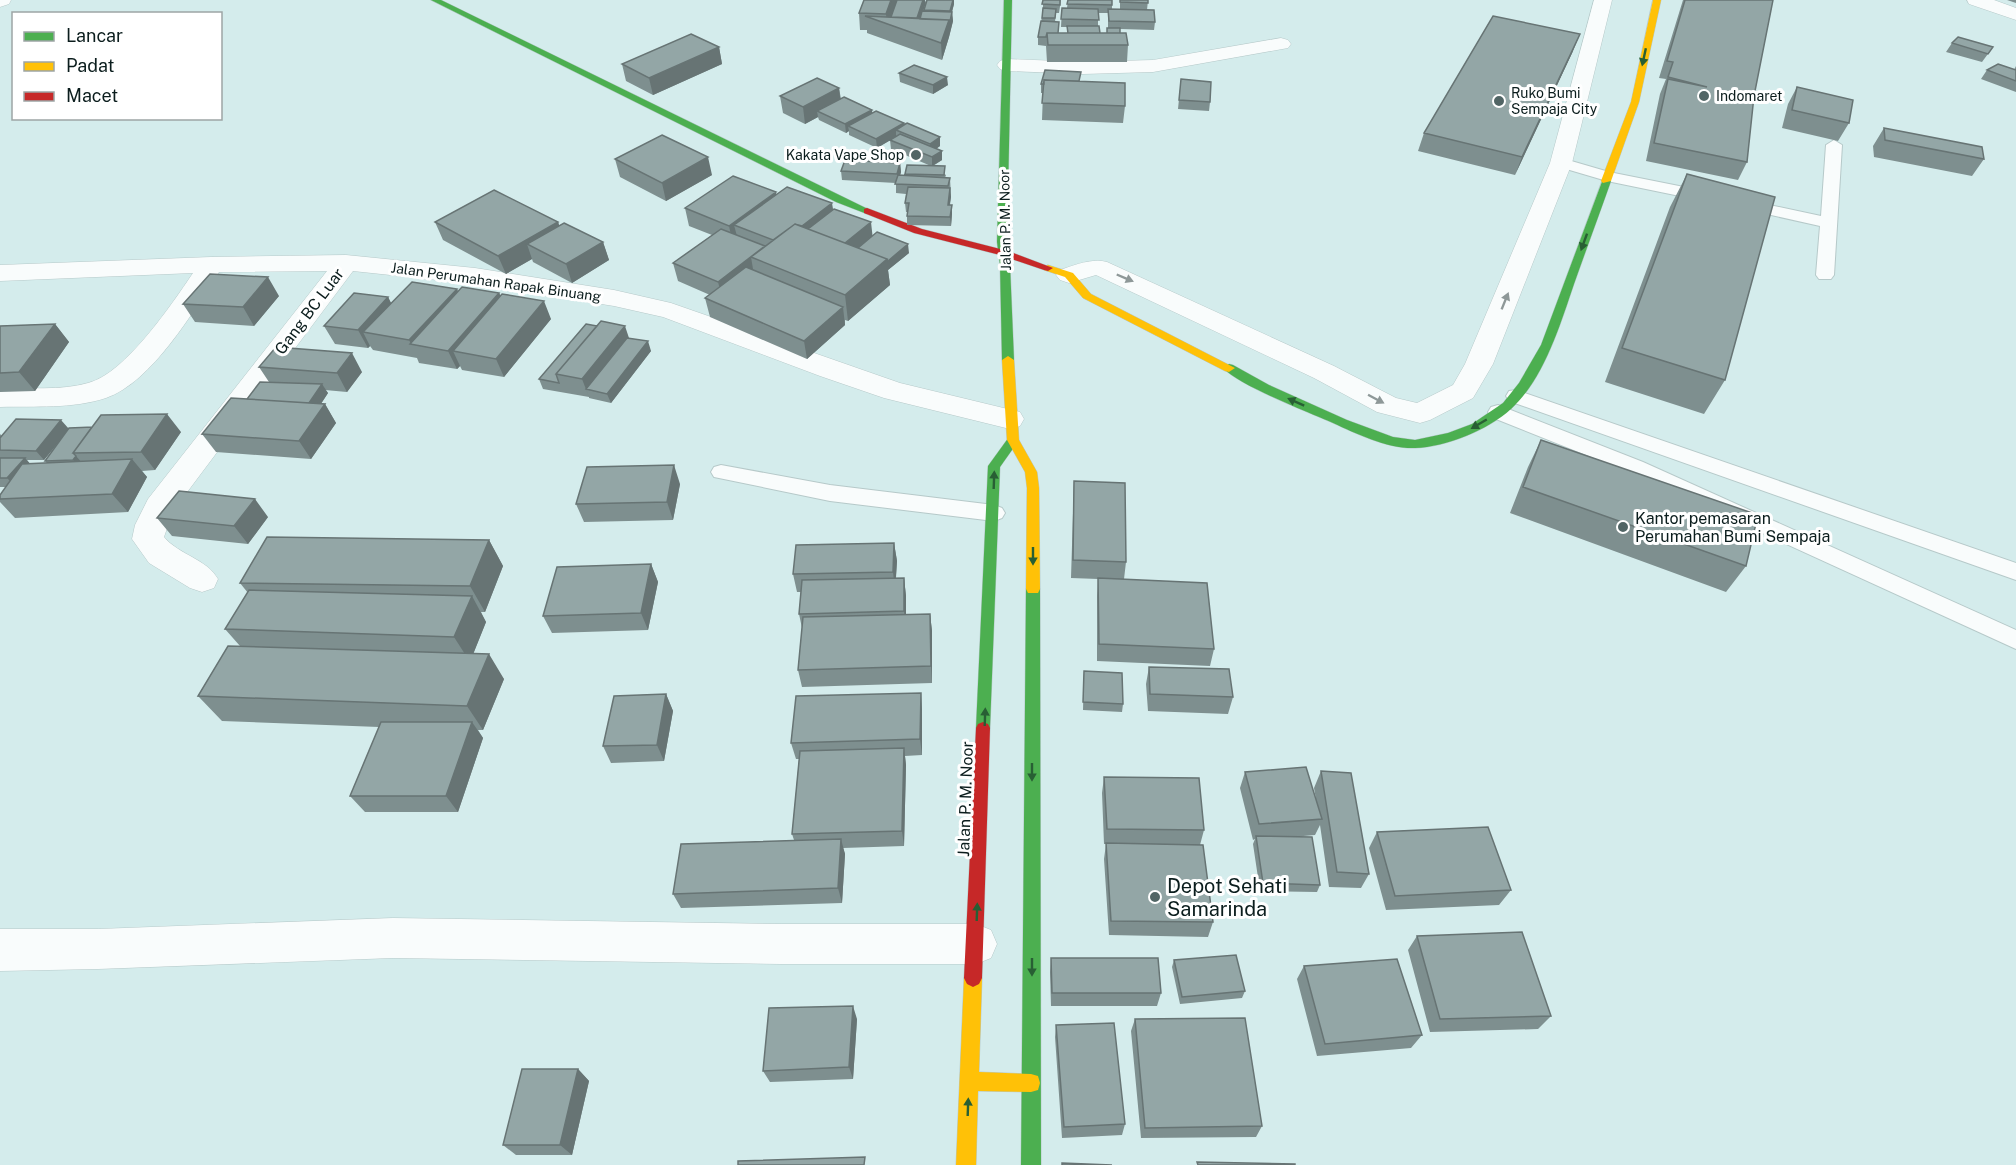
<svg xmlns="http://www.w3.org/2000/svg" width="2016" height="1165" font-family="'Public Sans',sans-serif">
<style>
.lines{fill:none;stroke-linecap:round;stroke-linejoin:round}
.lane-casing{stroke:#b6c9c9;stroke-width:2}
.street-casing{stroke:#b6c9c9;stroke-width:1}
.fast-casing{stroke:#b6c9c9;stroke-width:1}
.slow-casing{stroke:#b6c9c9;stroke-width:1}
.jam-casing{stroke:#b6c9c9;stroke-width:1}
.lane{fill:#f9fcfc;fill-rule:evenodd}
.street{fill:#f9fcfc;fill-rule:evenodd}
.fast{fill:#4caf50;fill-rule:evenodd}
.slow{fill:#ffc107;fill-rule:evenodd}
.jam{fill:#c62828;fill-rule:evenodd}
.wall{fill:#7e8f8f;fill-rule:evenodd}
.shaded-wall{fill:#677474}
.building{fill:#93a6a6;stroke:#677474;stroke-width:1.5}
.oneway{fill:#285f34}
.oneway2{fill:#8e9898}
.poi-dot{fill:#516565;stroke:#fff;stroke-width:2}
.labels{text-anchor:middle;stroke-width:6;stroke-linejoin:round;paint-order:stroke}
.far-poi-label{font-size:14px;fill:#0b1d1d;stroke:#fff;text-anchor:start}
.far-street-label{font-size:14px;fill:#0b1d1d;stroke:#fff}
.street-label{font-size:16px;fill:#0b1d1d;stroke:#fff}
.poi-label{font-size:16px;fill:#0b1d1d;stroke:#fff;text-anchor:start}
.near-poi-label{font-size:20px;fill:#0b1d1d;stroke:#fff;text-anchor:start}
</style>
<rect width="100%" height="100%" fill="#d4ecec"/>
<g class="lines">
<!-- lane casing -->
<g class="lane-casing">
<path id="lane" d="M1834,140l8,5 -8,130 -3,4h-12l-3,-4 4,-49 -85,-19 -2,-3 8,-5 80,17 5,-71z
M1561,158l48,14 100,20 8,5 -8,5 -102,-21 -51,-15 -3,-3 3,-3z
M1516,390l500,173v17l-507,-179 -3,-5 3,-5z
M1498,405l145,57 373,168v19l-387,-177 -138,-55 -3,-5 3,-5z
M721,465l109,20 164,20 8,3 3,5 -3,5 -8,3 -164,-20 -116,-24 -3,-5 3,-5z"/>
</g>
<!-- street casing -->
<g class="street-casing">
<path id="street" d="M0,0h11l-2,4 -9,3z
M1594,0h18l-40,163 -79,201 -20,34 -43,22 -10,3 -43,-11 -63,-34 -218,-103 -27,8 -9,-3 -4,-5 4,-5c15,-5 32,-12 47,-8l227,104 62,32 21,5 36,-18 12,-21 85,-201z
M1967,0h27l22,8v12l-47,-16z
M1281,38l7,2 3,4 -3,4 -135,24 -70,2 -76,-3 -7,-2 -3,-4 3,-4 7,-2 76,3 70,-2z
M346,255l129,13 139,22 57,13 229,80 120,29 4,7 -4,7 -10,3 -126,-31 -64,-22 -157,-59 -49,-11 -139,-22 -122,-13 -180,240 -9,26c15,18 43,22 54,42l-4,9 -12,4 -12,-4 -41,-25 -17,-24 3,-14 13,-26 179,-228 -108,1c-26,40 -67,110 -113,126 -34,11 -71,8 -106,9v-18c28,-2 61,2 88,-6 37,-9 84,-79 105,-110l-193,8v-16l211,-8z
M393,918l389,6h194l15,6 6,14 -6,14 -15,6h-194l-389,-6 -295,11 -98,2v-42h98z"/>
</g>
<!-- fast casing -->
<g class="fast-casing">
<path id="fast" d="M431,0h10l431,211 -5,3 -31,-12z
M1004,0h8l-5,242 3,23 4,95 -6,4 -6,-4 -2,-95 -3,-23z
M1603,179l8,2c-12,34 -25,69 -37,103 -14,41 -30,95 -63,125 -23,21 -65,38 -96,39 -27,1 -58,-14 -82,-25 -25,-11 -93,-37 -110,-55l6,-4 4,1 36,20 78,35 46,17 22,3 33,-7 24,-9 31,-21 16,-20 22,-38z
M1013,436l6,4 -19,27 -10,261 -2,4 -5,2 -5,-2 -2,-4 12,-262 21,-29z
M1033,584l5,1 2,4 1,576h-20l5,-576 2,-4z"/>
</g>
<!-- slow casing -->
<g class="slow-casing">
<path id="slow" d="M1653,0h8l-22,102 -28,79 -8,2 -2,-2 30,-79z
M1048,265l25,8 18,21 144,74 -6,4 -4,-1 -142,-73 -18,-21 -21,-7 -1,-2z
M1008,356l6,4 5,80 18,32 2,16 1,101 -2,4h-10l-2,-4 1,-101 -2,-16 -18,-32 -5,-80z
M973,969l6,3 3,6 -3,94 52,2 7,2 2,7 -2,7 -7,2 -53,-1 -2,74h-20l8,-187 3,-6z"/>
</g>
<!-- jam casing -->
<g class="jam-casing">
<path id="jam" d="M867,208l55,21 86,22 45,17 -5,3 -4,-1 -44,-15 -86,-22 -50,-20v-4z
M983,722l5,2 2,4 -8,250 -3,6 -6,3 -6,-3 -3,-6 12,-250 2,-4z"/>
</g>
<!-- lane -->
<use href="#lane" class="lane"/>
<!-- street -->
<use href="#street" class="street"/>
<!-- fast -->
<use href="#fast" class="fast"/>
<!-- slow -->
<use href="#slow" class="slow"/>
<!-- jam -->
<use href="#jam" class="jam"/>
</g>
<!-- wall -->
<path class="wall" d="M927,0h27v4l-2,8 1,9 -4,16 -7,23 -75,-27v-3h-7l-1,-17 65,-2z
M1043,0h18l-2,13h-3l-1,9 3,11h9v-6h-6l1,-19h5l1,-8h44v9h8v-9h28l-1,10 8,12 -1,8 -34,-1v4l8,12 -1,17h-80l-1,-16 -8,-1v-8l5,-25zM1098,13h10v15l-1,5h-7l-2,-7z
M1683,0h90l-19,96 -7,66 -9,18 -92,-19 14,-67 6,-15 -7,-1z
M2007,0h9v3z
M1952,43l41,4 -11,15 -36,-10z
M719,47l3,17 -69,31 -27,-14 -4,-17z
M1573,51l-58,124 -97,-24 6,-18z
M2016,66v26l-35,-13 6,-9h27z
M899,73l49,12 -15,9 -33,-12z
M1181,79l29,23 -1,9 -31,-2z
M1080,81l45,25 -2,17 -81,-3 1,-27h-2v-9z
M1797,87l52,36 -11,18 -56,-13 6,-24z
M839,88l2,11 31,11v3l32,10v2l36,12v9l-4,3 6,2v9l-9,6 13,9 -1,3h5l1,19 -1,8 2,9 -1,12 -44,-1v-13h-1l-1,-9 1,-9 -10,-1v-10l-54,-3 -1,-9 59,-8 1,9 -1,3 5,1v-2l26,-8 -40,-17 -1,-9 -13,8 -28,-13v-4l-3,2 -27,-13 -1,-3 -13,7 -22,-11 -3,-17z
M1884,128l100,31 -12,17 -98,-19 -1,-11z
M615,159l97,16 -46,26 -46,-24z
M1687,174l38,206 -21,34 -99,-32 65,-175z
M777,195l56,15 39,26 37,17 -21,17 2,15 -42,36 -3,-1v5l-38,34 -97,-42 -5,-19 5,-3 -32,-14 -5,-18 39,-28 -23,-9 -4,-18z
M435,222h123l1,3 44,17 6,18 -37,23 -39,-21 -1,-3 -26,15 -63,-34z
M457,289l1,3 41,1 2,3 50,23 -47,58 -42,-7 -2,-4 -3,3 -38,-6 -2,-5 -44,-8 -3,-4 -2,2 -33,-4 -11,-18 64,-29 3,6z
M279,296l-25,30 -59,-4 -12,-18z
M55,324l14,18 -34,49 -35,1v-66z
M629,338l22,13 -40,52 -22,-5v-1l-46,-8 -4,-10z
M259,367l103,5 -15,20 -22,-2 3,3 -7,11h4l11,19 -25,36 -95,-7 -14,-18 67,-52z
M69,428l112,4 -26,38 -13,1 5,6 -19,35 -113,6 -15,-16v-7l6,-8h-6v-53l2,2zM59,442l-14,19 2,2 -17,1 -3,-4h17z
M1541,440l205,126 -20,26 -216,-79 18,-46z
M1074,481l52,81 -2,17 90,70 -4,17 -113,-5v-65l1,-17 -27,-1z
M680,484l-7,36 -89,2 -8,-18z
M268,517l-20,27 -76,-8 -15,-18z
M489,540l14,26 -18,46h-4l5,10 -13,32 31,25 -21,51h-5l5,8 -25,74h-93l-15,-16 29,-69 -157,-6 -24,-25 42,-50 -15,-17 23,-36 -8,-10z
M894,543l3,18 -1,17h8l2,18v18h24l2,17v52l-130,4 -4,-17 4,-42 -3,-14 2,-22h-4l-4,-18z
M651,564l7,18 -10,48 -96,3 -9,-17z
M1149,667l84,30 -5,17 -80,-3 -2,-27z
M1084,671l39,33 -1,8 -39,-2z
M921,693l1,17v45l-17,1 1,9 -2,81 -61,2 2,6 -3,49 -161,5 -8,-14 121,-54 -2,-6 7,-75h-3l-5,-16z
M666,694l7,17 -9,50 -53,2 -8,-17z
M1321,771l48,103 -8,14 -32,-1 -9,-62 -5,10 -23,2 28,48 -3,7 -57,-1 -7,-47 2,-5 -2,1 -13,-52 5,-16 71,27 -2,-11z
M1104,777l100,53 -4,15 13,77 -5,15 -99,-2 -5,-76 2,-15h-2l-2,-51z
M1377,832l134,58 -12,15 -113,5 -17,-62z
M1417,936l134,80 -13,13 -108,3 -22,-82z
M1051,958l110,35 -4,13h-106l-1,-34z
M1174,960l71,31 -3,7 -62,6 -8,-37z
M1304,966l118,69 -11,13 -94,8 -20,-77z
M857,1019l-4,60 -83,3 -7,-11z
M1135,1019l127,107 -6,11 -115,1 -10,-107z
M1056,1025l69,99 -3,11 -60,3 -7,-101z
M578,1069l11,12 -17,74h-56l-13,-10z"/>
<!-- shaded-wall -->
<path class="shaded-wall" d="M891,0h7l-8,24h-3l-1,-10z
M923,0h2l1,3 -10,30 -1,-8z
M953,0h1v4l-4,15v-8z
M952,12l1,9 -4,16 -7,23 -1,-17 8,-23z
M1580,34l-7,17 -58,124 7,-18z
M719,47l3,17 -69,31 -4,-17z
M947,77l1,8 -15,9v-9z
M839,88l2,17 -24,6 1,6 -13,7 -2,-17z
M872,110l1,9 -25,7 1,5 -3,2 -1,-9z
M904,123l1,9 -9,-2v7l-19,11 -1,-9z
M940,137v9l-10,7v-9z
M942,151v9l-10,6v-9z
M708,157l4,18 -46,26 -4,-18z
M900,163l1,9 -3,11 -1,-9z
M950,188l1,9 -3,17v-9z
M776,192l3,18 -45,15 4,15 -5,4 -4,-18z
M832,203l3,18 -55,22z
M952,205v9l-1,12 -1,-9z
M558,222l6,18 -37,4 5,15 -26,15 -8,-18z
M871,222l2,18 -19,16 -10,-12z
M603,242l6,18 -37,23 -6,-19z
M908,244l1,9 -21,17 2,15 -42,36 -3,-26 42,-36z
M751,257l3,18 -31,25 -5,-18z
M268,277l11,19 -25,30 -11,-19z
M457,289l8,19 -54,36 -2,-4z
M499,293l8,18 -54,40 7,15 -3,3 -9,-18z
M388,297l9,18 -34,17 7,14 -2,2 -10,-18z
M544,301l7,18 -47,58 -8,-18z
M843,307l2,18 -38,34 -3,-18z
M55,324l14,18 -34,49 -16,-19z
M625,326l6,18 -45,45 3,8 -7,-18z
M648,341l3,10 -40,52 -4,-9z
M352,353l10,19 -15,20 -10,-19z
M322,384l6,9 -14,21 -6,-9z
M325,404l11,19 -25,36 -12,-18z
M167,414l14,18 -26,38 -14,-18z
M61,420l8,9 -25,31 -8,-9z
M76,456l8,9 -3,5 -8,-10z
M25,458l8,9 -17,20 -9,-9z
M132,459l15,18 -19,35 -16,-18z
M674,465l6,19 -7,36 -6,-18z
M255,499l13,18 -20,27 -14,-18z
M489,540l14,26 -18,46 -15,-26z
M894,543l3,18 -2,28 -2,-17z
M651,564l7,18 -10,48 -7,-17z
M904,578l2,18v33l-2,-18z
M472,596l14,26 -16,40 -16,-25z
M930,614l2,17v52l-1,-17z
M489,654l15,25 -21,51 -16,-24z
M921,693l1,17v45l-2,-16z
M666,694l7,17 -9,50 -7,-16z
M472,722l11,16 -25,74 -12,-16z
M904,748l2,17 -2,81 -2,-15z
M841,839l4,15 -3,49 -4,-15z
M853,1006l4,13 -4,60 -4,-12z
M578,1069l11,12 -17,74 -12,-10z"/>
<!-- building -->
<path class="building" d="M864,0h27l-5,14 -27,-1z
M897,0h26l-6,18 -26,-1z
M927,0h26l-3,11 -26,-1z
M1043,0h17v5l-18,-1z
M1068,0h44v5l-45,-1z
M1120,0h28v3l-28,-1z
M1685,0h88l-19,96 -7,66 -93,-19 14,-64 39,8 -39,-10 5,-15 -6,-1z
M1043,8l13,1 -1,9h-13z
M1062,8l36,1 1,11 -38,-1z
M1108,9l46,1 1,12 -46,-1z
M922,11l30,1 -3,14v-6l-29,-1z
M865,16l84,4 -8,23z
M1493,16l87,18 -58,123 -98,-24z
M1041,21l18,1 -1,11h-11l-1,4h-8z
M1067,26h32l1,7h-32z
M1107,28h13v5h-13z
M1047,33h79l2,12h-80z
M691,34l28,13 -70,31 -27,-14z
M1958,37l35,10 -5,7 -36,-11z
M1998,64l18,6v11l-29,-11z
M914,65l33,12 -14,8 -34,-12z
M1045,70l36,2 -2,9 -35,-1v4h-3z
M817,78l22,10 -36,19 -23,-11z
M1181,79l30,3 -1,20 -31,-2z
M1044,80l81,3v23l-83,-3z
M1797,87l56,13 -4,23 -57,-13z
M844,97l28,13 -27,14 -28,-13z
M876,111l28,12 -28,16 -28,-13z
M907,123l33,14 -10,7 -34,-14z
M1884,128l98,19 2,12 -99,-19z
M900,134l42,17 -10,6 -42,-17z
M662,135l46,22 -46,26 -47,-24z
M845,160l55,3 -3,11 -56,-3z
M907,165l38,1 -1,9 -39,-1z
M1687,174l88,23 -50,183 -103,-32z
M898,175l52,3 -2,8 -53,-2z
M733,176l43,16 -47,34 -44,-18z
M787,187l45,16 -30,23 -7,-2 -22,16 -39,-15z
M908,187l42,1 -2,17h4l-2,12 -43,-1 2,-13h-4z
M494,190l64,32 -60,34 -63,-34z
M834,209l37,13 -26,21 -37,-14z
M564,223l39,19 -37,22 -39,-20z
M795,224l92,35 -42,36 -94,-38z
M721,229l44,17 -47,36 -45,-19z
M877,232l31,12 -20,17 -1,-2 -29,-11z
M746,267l97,40 -39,34 -99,-43z
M210,274l58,3 -25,30 -60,-3z
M412,282l45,7 -48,51 -46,-8z
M462,287l37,6 -51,58 -38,-7z
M354,293l34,4 -30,33 -34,-4z
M502,294l42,7 -48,58 -43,-8z
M601,321l24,5 -43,53 -26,-5z
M55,324l-36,48 -19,1v-47z
M586,324l11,2 -41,48 3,9 -20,-4z
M627,338l21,3 -41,53 -21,-5z
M276,347l76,6 -15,20 -78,-6z
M260,382l62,2 -13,19 -62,-4z
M231,398l94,6 -26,37 -97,-7z
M167,414l-26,38 -68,1 28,-38z
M16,419l45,1 -25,31 -36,-1v-12z
M92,427l-19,26 3,3 -3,4 -28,1 24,-33z
M1541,440l217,75 -12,51 -223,-79z
M0,458h25l-18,20h-7z
M132,459l-20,35 -112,5v-4l22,-31z
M674,465l-7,37 -91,2 11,-37z
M1074,481l51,2 1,79 -53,-2z
M179,491l76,8 -21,27 -77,-8z
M267,537l222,3 -19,46 -230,-3z
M894,543l-1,29 -100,2 3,-29z
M651,564l-10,49 -98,3 14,-49z
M904,578v33l-105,3 3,-34z
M1098,578l109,5 7,66 -115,-5z
M249,590l223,6 -18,41 -229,-8z
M930,614l1,52 -133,4 5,-53z
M228,646l261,8 -22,52 -269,-10z
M1149,667l80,2 4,28 -83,-3z
M1084,671l38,2 1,31 -40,-2z
M921,693l-1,46 -129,4 5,-47z
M666,694l-9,51 -54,1 11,-50z
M381,722h91l-26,74h-96z
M904,748l-2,83 -110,3 8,-83z
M1306,767l16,52 -63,5 -14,-52z
M1321,771l30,2 18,101 -32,-2z
M1104,777l95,1 5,52 -97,-1z
M1488,827l23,63 -116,6 -18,-64z
M1256,836l56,1 8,48 -57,-2z
M841,839l-3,49 -165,6 8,-50z
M1106,843l97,2 10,77 -102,-1z
M1522,932l29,84 -111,3 -23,-83z
M1236,955l9,36 -63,6 -8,-37z
M1051,958h107l3,35h-109z
M1397,959l25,76 -97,9 -21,-78z
M853,1006l-4,61 -86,4 6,-63z
M1245,1018l17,108 -117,2 -10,-109z
M1114,1023l11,101 -61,3 -8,-102z
M522,1069h56l-18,76h-57z
M865,1157l-1,8h-126v-4z
M1197,1162l98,2v1h-97z
M1062,1163l50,2h-50z"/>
<!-- one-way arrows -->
<defs><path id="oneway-solid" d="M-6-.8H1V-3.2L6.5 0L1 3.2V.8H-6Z" transform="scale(1.5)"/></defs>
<g class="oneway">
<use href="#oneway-solid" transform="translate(1644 57) rotate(102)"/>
<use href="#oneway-solid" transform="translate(1584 242) rotate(110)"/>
<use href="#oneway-solid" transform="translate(1296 402) rotate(-156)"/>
<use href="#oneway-solid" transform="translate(1479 424) rotate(150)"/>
<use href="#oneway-solid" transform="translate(994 480) rotate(-88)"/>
<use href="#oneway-solid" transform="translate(1033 556) rotate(90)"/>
<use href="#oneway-solid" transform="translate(985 717) rotate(-88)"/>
<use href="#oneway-solid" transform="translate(1032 772) rotate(90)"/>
<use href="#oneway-solid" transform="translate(977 912) rotate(-88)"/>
<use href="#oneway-solid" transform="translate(1032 967) rotate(90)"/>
<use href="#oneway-solid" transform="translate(968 1107) rotate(-88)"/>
</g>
<g class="oneway2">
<use href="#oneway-solid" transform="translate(1125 278) rotate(23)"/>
<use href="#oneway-solid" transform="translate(1505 301) rotate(-68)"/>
<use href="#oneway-solid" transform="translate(1376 399) rotate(28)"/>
</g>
<!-- markers -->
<g class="poi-dot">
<circle cx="1704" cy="96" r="6"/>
<circle cx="1499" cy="101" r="6"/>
<circle cx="916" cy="155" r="6"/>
<circle cx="1623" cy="527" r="6"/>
<circle cx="1155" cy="897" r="6"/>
</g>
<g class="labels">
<!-- far-poi labels -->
<g class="far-poi-label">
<text x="1511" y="98">Ruko Bumi<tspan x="1511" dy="16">Sempaja City</tspan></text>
<text x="1716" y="101">Indomaret</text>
<text x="904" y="160" text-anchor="end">Kakata Vape Shop</text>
</g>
<!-- far-street labels -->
<g class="far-street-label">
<text transform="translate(1005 220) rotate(-91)" y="5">Jalan P. M. Noor</text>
<text transform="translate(496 282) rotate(8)" y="5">Jalan Perumahan Rapak Binuang</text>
</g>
<!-- street labels -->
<g class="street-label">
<text transform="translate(309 311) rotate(-53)" y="6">Gang BC Luar</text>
<text transform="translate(965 799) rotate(-88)" y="6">Jalan P. M. Noor</text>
</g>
<!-- poi labels -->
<g class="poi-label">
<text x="1635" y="524">Kantor pemasaran<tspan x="1635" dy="18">Perumahan Bumi Sempaja</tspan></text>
</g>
<!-- near-poi labels -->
<g class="near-poi-label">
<text x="1167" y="893">Depot Sehati<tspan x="1167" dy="23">Samarinda</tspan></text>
</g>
</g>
<!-- legend -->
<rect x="12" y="12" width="210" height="108" fill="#ffffff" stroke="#9da5a5" stroke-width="1.5"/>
<rect x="24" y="32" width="30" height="9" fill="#4caf50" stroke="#9da5a5" stroke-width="1.5"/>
<text x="66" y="42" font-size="18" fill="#0b1d1d">Lancar</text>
<rect x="24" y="62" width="30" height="9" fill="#ffc107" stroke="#9da5a5" stroke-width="1.5"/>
<text x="66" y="72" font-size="18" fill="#0b1d1d">Padat</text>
<rect x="24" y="92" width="30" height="9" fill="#c62828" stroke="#9da5a5" stroke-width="1.5"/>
<text x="66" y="102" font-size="18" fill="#0b1d1d">Macet</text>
</svg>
